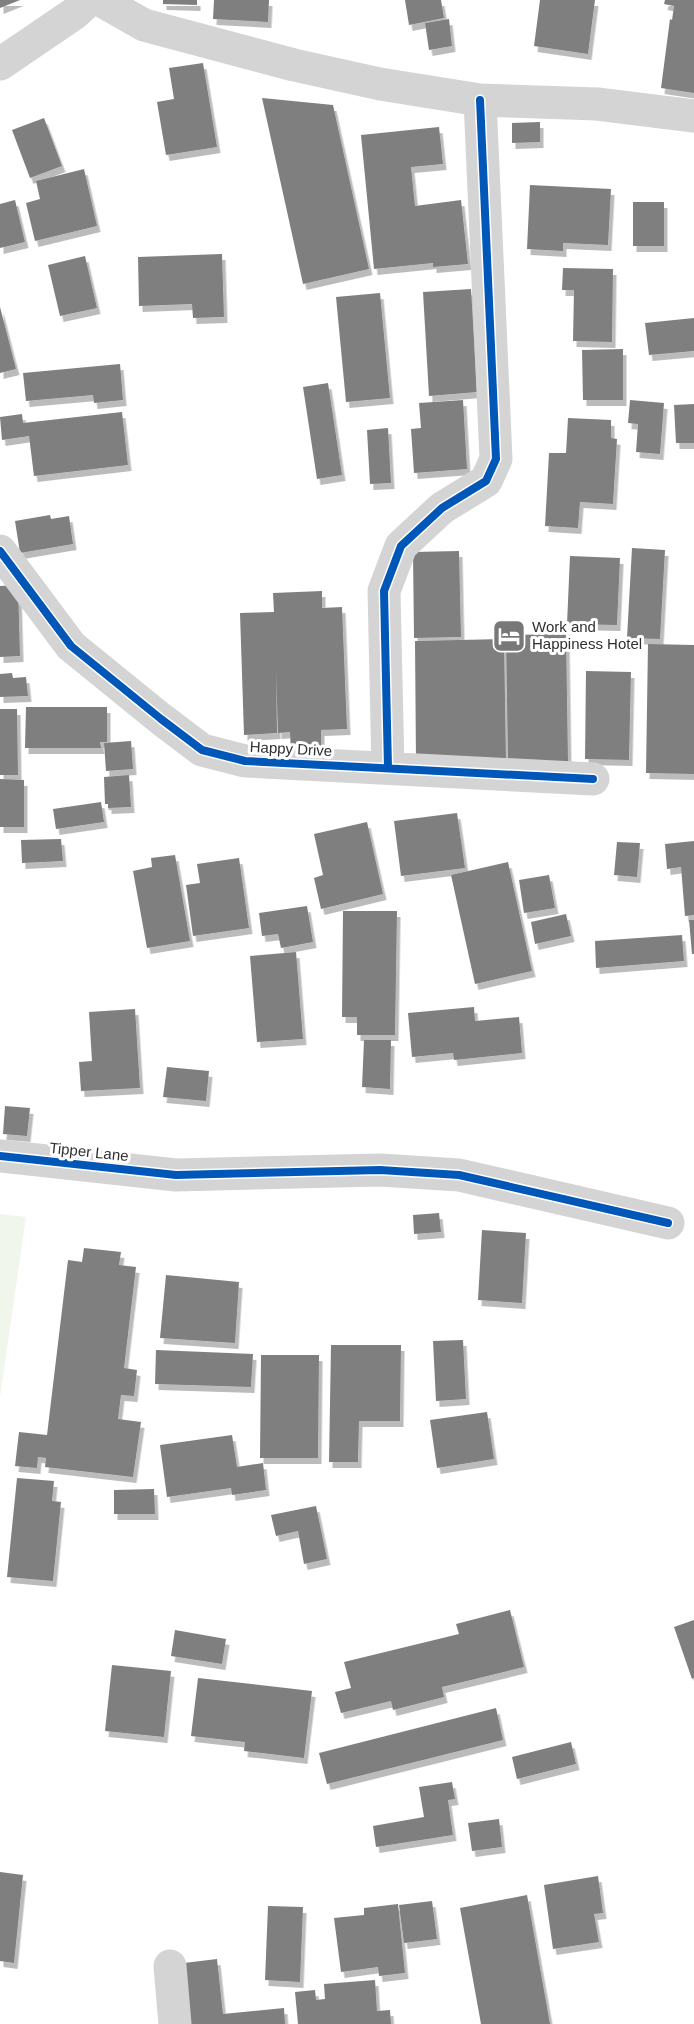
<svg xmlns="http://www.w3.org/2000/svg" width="694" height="2024" font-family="Helvetica,sans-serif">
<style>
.grass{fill:#f1f6ec}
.building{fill:#7f7f7f;filter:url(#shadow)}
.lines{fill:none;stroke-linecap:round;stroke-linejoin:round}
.minor{stroke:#d4d4d4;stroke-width:33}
.cycleway-casing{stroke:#fff;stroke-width:11}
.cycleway{stroke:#0057b8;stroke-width:8}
.labels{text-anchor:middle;stroke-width:6;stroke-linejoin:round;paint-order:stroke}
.poi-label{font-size:15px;fill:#2f2f2f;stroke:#fff;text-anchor:start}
.street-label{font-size:15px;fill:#2f2f2f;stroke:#fff}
</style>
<defs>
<filter id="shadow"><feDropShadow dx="3.5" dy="6" stdDeviation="0" flood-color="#0004"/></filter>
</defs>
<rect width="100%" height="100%" fill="#fff"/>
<!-- grass -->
<path class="grass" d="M0,1214l26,3 -26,180z"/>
<!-- building -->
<path class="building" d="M0,0h20l-20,8z
M163,0h34v5l-34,-1z
M214,0h55l-1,22 -55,-3z
M405,0h36l3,18 -35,7z
M540,0h55l-7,54 -54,-8z
M665,0h29v93l-33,-5 9,-69 2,1 2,-14 -10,-2z
M449,19l3,27 -23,4 -4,-27z
M203,63l14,84 -51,8 -9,-53 17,-3 -5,-31z
M262,98l71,7 36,164 -66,15z
M44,118l18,48 -32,12 -18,-48z
M540,122v20l-28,1v-20z
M439,127l4,37 -32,3 4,39 46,-6 7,64 -35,3v-4l-59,6 -13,-134z
M84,169l13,57 -62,15 -9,-38 14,-4 -4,-18z
M530,185l81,4 -3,56 -45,-2v8l-36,-2z
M15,200l10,42 -25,6v-44z
M633,202h31v44h-31z
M222,254l2,63 -31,1 -1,-14 -53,2 -1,-49z
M85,256l12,52 -37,8 -12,-51z
M563,268l50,1 -1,73 -39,-1 1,-51h-12z
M471,289l6,103 -48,4 -6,-104z
M380,293l10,105 -44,4 -10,-105z
M0,307l16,62 -16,4z
M694,318v33l-45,4 -4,-32z
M623,349v51h-40l-1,-50z
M120,364l3,36 -29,3 -1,-8 -67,6 -3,-28z
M328,383l14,92 -25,4 -14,-92z
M463,400l4,69 -53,4 -3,-44 10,-1 -2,-25z
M630,400l34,3 -4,51 -24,-2 2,-28 -10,-1z
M694,404v39h-18l-2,-38z
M122,412l6,53 -94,11 -5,-40 -27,4 -2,-23 22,-3 1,9z
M568,418l43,2v18l6,1 -4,65 -33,-2 -2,26 -33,-2 4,-73h17z
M388,428l3,55 -21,1 -3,-54z
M50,515l1,4 18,-3 4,28 -53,9 -5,-32z
M632,548l33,2 -5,89 -33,-1z
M459,551l2,86 -47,1 -1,-86z
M570,556l50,2 -3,67 -50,-1z
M18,585l2,71 -20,1v-71z
M322,591v17l20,-1 5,122 -26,1v22l-30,1 -1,-21 -12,1 -2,-62 1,62 -33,2 -4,-122 34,-1 -1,-19z
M566,634l2,127 -60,1 -2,-127z
M504,639l2,123 -90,1 -1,-122z
M648,644l46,1v129l-48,-1z
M586,671l45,1 -2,88 -44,-1z
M12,673l1,5 13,-1 2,19 -28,1v-23z
M26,707h81v35h-7l1,6h-76z
M0,709h17l1,66h-18z
M131,741l2,28 -27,2 -2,-28z
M129,775l2,32 -23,1v-4h-3l-1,-27z
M0,779l24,1v47h-24z
M101,802l3,20 -48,7 -3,-20z
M457,813l8,55 -64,8 -7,-55z
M367,822l16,72 -62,15 -7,-31 9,-3 -9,-41z
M61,839l2,22 -41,2 -1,-23z
M694,841v74l-9,1 -4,-49 -14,2 -2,-25z
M617,842l23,1 -3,34 -23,-2z
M175,855l15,86 -43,7 -14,-77 19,-4 -1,-9z
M239,858l10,70 -56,8 -7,-51 14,-2 -3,-19z
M508,862l24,109 -57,13 -24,-109z
M549,875l6,33 -31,5 -5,-33z
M307,906l6,36 -32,6 -3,-14 -16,2 -3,-23z
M343,911h54l-2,124h-38v-18h-15z
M566,914l5,22 -36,8 -4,-22z
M689,920h5v34h-2z
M682,935l2,26 -88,7 -1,-27z
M296,952l7,87 -46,3 -7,-86z
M474,1007l1,14 44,-4 3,36 -68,7 -1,-7 -41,4 -4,-44z
M135,1009l5,79 -59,3 -2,-29 13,-1 -3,-49z
M364,1040h27l-1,49 -28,-2z
M167,1067l42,4 -3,30 -43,-4z
M5,1106l25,2 -3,28 -24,-2z
M439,1213l2,19 -27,2 -1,-19z
M482,1230l44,3 -4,70 -44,-3z
M84,1248l37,4 -2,13 17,2 -12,101 13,2 -3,26 -13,-1 -3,24 23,3 -8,55 -88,-10 1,-9 -8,-1 -1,11 -22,-2 4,-34 28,3 21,-175 14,2z
M166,1275l73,7 -4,61 -75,-5z
M463,1340l3,59 -30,2 -3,-60z
M331,1345h70l-1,76h-41l-1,41h-29z
M156,1350l97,4 -2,33 -96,-3z
M261,1355h58l-1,103h-58z
M487,1412l7,47 -57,9 -7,-48z
M232,1435l5,32 26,-4 3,27 -34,5 -1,-7 -64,9 -7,-52z
M17,1478l37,3 -2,20 9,1 -8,79 -46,-4z
M154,1489l1,25h-41v-24z
M316,1506l11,53 -23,5 -6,-33 -22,5 -5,-21z
M510,1610l14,57 -82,20 2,10 -51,13 -2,-9 -50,12 -6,-21 16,-4 -7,-26 115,-28 -3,-10z
M694,1620v58l-2,1 -18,-52z
M175,1630l51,9 -4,25 -51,-8z
M112,1665l59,6 -7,66 -59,-6z
M198,1678l114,13 -8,67 -60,-7 1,-9 -54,-6z
M496,1708l7,32 -176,44 -8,-31z
M571,1742l5,22 -59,15 -5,-22z
M452,1782l3,17 -7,1 5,35 -77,12 -3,-21 51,-9 -5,-30z
M499,1819l3,28 -30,4 -4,-28z
M0,1872l23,3 -9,88 -14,-2z
M598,1876l5,37 -9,1 5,28 -46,7 -9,-64z
M527,1895l23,129h-69l-21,-116z
M432,1901l5,38 -33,4 -5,-38z
M398,1904l7,69 -26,3 -1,-9 -37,5 -7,-54 30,-3v-7z
M268,1906l35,1 -3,75 -35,-2z
M217,1959l6,55 61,-6 1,16h-95l-6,-61z
M375,1980l2,31 13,-1 1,14h-93l-3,-32 20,-2 1,10 9,-1 -1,-15z"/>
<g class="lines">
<!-- minor -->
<path class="minor" d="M100,0l44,25 150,40 86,19 100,16 117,4 97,12
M0,64l75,-51 14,-13
M0,551l71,95 90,73 41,31 43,11 348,18
M388,768l-4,-177 17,-45 41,-38 44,-27 10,-22 -16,-359
M0,1156l176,19 204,-5 79,5 209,48
M170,1966l5,58"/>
<!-- cycleway casing -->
<g class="cycleway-casing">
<path id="cycleway" d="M0,551l71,95 90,73 41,31 43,11 348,18
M388,768l-4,-177 17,-45 41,-38 44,-27 10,-22 -16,-359
M0,1156l176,19 204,-5 79,5 209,48"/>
</g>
<!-- cycleway -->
<use href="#cycleway" class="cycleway"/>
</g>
<!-- icons -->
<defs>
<g id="hotel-square" transform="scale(1.725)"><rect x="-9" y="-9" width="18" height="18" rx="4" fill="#787878" stroke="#fff"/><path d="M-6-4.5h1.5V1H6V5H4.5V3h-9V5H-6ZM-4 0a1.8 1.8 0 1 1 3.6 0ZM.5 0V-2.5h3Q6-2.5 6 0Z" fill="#fff"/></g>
</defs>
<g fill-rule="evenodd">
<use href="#hotel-square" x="509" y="636"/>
</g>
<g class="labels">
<!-- poi labels -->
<g class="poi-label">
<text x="532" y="632">Work and<tspan x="532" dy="17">Happiness Hotel</tspan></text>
</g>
<!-- street labels -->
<g class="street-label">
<text transform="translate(291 749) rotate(3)" y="5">Happy Drive</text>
<text transform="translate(89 1152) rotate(6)" y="5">Tipper Lane</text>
</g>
</g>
</svg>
